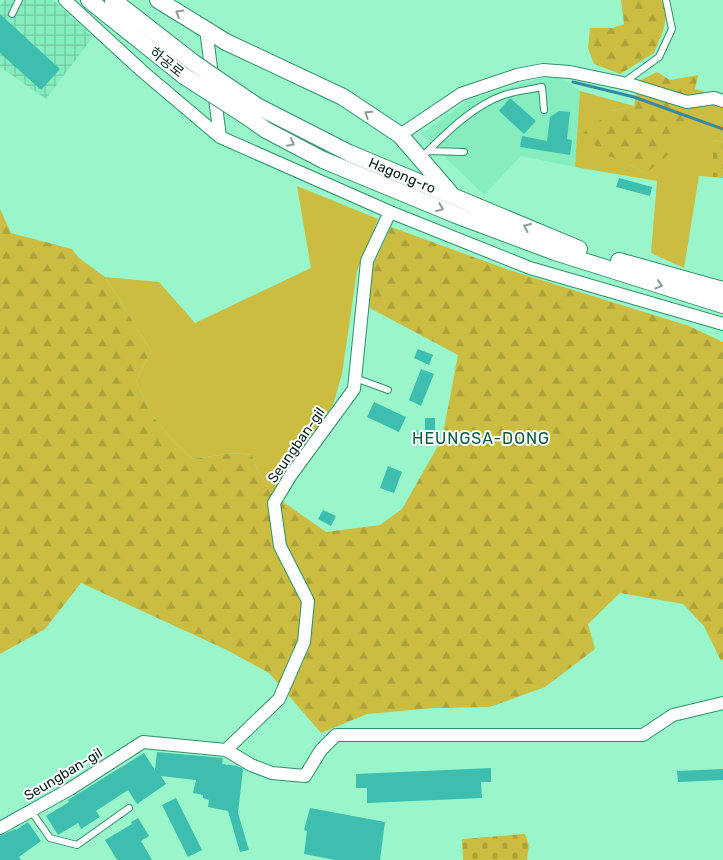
<svg xmlns="http://www.w3.org/2000/svg" width="723" height="860" font-family="Rubik,'Noto Sans KR',sans-serif">
<style>
.built{fill:#85edbe}
.industrial{fill:url(#industrial-grid)}
.green{fill:#cabd42}
.forest{fill:url(#forest-firs)}
.cemetery{fill:url(#cemetery-stones)}
.lines{fill:none;stroke-linecap:round;stroke-linejoin:round}
.stream{stroke:#348ba1;stroke-width:3}
.building{fill:#3dbeae}
.service-casing{stroke:#2f916a;stroke-width:8}
.minor-casing{stroke:#2f916a;stroke-width:14}
.tertiary-casing{stroke:#2f916a;stroke-width:18}
.service{stroke:#fff;stroke-width:6}
.minor{stroke:#fff;stroke-width:12}
.tertiary{stroke:#fff;stroke-width:16}
.tertiary-bridge-casing{stroke:#2f916a;stroke-width:18;stroke-linecap:butt}
.tertiary-bridge{stroke:#fff;stroke-width:16}
.oneway{stroke:#8e9c96}
.labels{text-anchor:middle;stroke-width:4;stroke-linejoin:round;paint-order:stroke}
.street-label{font-size:14px;fill:#042216;stroke:#fff}
.quarter-label{font-size:16px;letter-spacing:1px;fill:#095b3f;stroke:#fff}
</style>
<defs>
<pattern id="industrial-grid" width="8" height="8" patternUnits="userSpaceOnUse" patternTransform="scale(1.25)"><rect width="8" height="8" fill="#85edbe"/><path d="M0 4h8M4 0v8" fill="none" stroke="#71cba3"/></pattern>
<pattern id="forest-firs" width="22" height="20" patternUnits="userSpaceOnUse" patternTransform="scale(1.25)"><rect width="22" height="20" fill="#cabd42"/><path d="M5 1l3.5 6h-7zM16 11l3.5 6h-7z" fill="#aca239"/></pattern>
<pattern id="cemetery-stones" width="16" height="16" patternUnits="userSpaceOnUse" patternTransform="scale(1.25)"><rect width="16" height="16" fill="#cabd42"/><path d="M2 7V4a2 2 0 0 1 4 0v3zM10 15v-3a2 2 0 0 1 4 0v3z" fill="#aca239"/></pattern>
</defs>
<rect width="100%" height="100%" fill="#99f6cb"/>
<!-- built -->
<path class="built" d="M541,78h20l19,13 -5,76 -54,-11 -37,39 -63,-61 49,-35z"/>
<!-- industrial -->
<path class="industrial" d="M4,0h49l40,37 -47,62 -46,-32v-61z"/>
<!-- green -->
<path class="green" d="M695,89l28,8v45l-10,-2v37l-14,-1 -15,92 -33,-15 6,-72 -82,-14 5,-76 54,15 -22,5 16,53 17,9 37,-49z
M297,186l81,33 -21,52 -15,103 -9,31 -60,86 -14,-17 -7,-19 -19,-2 -40,6 -20,-18 -22,-27 -15,-33 15,-30 -46,-74 54,5 36,41 116,-55z"/>
<!-- forest -->
<path class="forest" d="M621,0h40l7,8 -5,23 -9,22 -34,21 -26,-10 -6,-16 2,-20h22l12,-4z
M657,72l13,8 28,-5 -3,14 -20,58 -14,15 -16,11 -17,-9 -24,-10 -21,-21 29,-22 22,-5 5,-25z
M0,209l11,24 61,16 7,9 26,19 46,74 -15,30 15,33 22,27 20,18 40,-6 19,2 7,19 23,27 44,31 54,-7 22,-16 40,-70 16,-84 -92,-49 6,-39 19,-40 118,43 180,56 34,16v317l-2,2 -17,-35 -21,-22 -63,-11 -32,31 7,25 -50,38 -55,20 -55,1 -68,6 -46,19 -52,-60 -42,-23 -146,-67 -36,46 -45,25z"/>
<!-- cemetery -->
<path class="cemetery" d="M713,140l10,2v36l-10,-1z
M525,834l4,11 -2,15h-64l-1,-21z"/>
<g class="lines">
<!-- stream -->
<path class="stream" d="M573,82l61,15 89,32"/>
</g>
<!-- building -->
<path class="building" d="M0,14l60,55 -19,21 -41,-37z
M510,98l26,23 -12,13 -25,-23z
M559,111l11,1 -3,27 5,1 -2,15 -50,-8 2,-11 25,5 3,-24z
M619,178l33,9 -2,9 -34,-9z
M418,349l15,6 -4,10 -15,-7z
M421,369l13,5 -13,32 -12,-6z
M374,402l32,15 -7,15 -32,-15z
M425,418h10v18h-10l-7,5h-5l-2,-7 5,-4 9,3z
M388,466l14,6 -8,21 -14,-5z
M323,510l13,6 -5,10 -13,-7z
M157,752l66,6 -1,6 15,2 6,3 -5,44 11,37 -9,2 -12,-41 -20,-4 1,-7 -6,-2v-3l-10,-2 3,-13 -35,-4 5,8 -29,20 -9,-14 -32,21 4,6 -19,12 -3,-6 -20,12 -12,-19 23,-14 -1,-2 76,-47 11,17z
M491,768v14h-10l1,16 -115,5v-15h-11v-14z
M723,769v11l-45,2 -1,-11z
M176,798l26,52 -14,7 -26,-52z
M310,808l75,14 -5,38h-45l-31,-6 3,-23 -3,-1z
M138,818l11,18 -8,5 11,19h-35l-12,-20 27,-16 -1,-2z
M28,822l13,19 -22,16 2,3h-21v-24l15,-7 1,1z"/>
<g class="lines">
<!-- service casing -->
<g class="service-casing">
<path id="service" d="M12,14l7,-14
M623,83l36,-26 13,-28 -6,-29
M428,151l36,1
M421,158c24,-24 51,-52 83,-63 12,-4 25,-5 38,-8l2,23
M355,378l33,12
M31,811l19,27 27,7 52,-37"/>
</g>
<!-- minor casing -->
<g class="minor-casing">
<path id="minor" d="M65,0l77,71 78,66 170,75 140,56 193,56
M206,29l14,108
M400,135l61,-41 56,-19 26,-5 27,2 62,13 55,17 27,-4 9,3
M226,750l25,15 21,8 33,3 16,-26 15,-15h307l30,-20 50,-12
M0,828l70,-39 73,-47 83,8 53,-51 25,-57 4,-41 -28,-55 -6,-43 17,-28 63,-86 13,-128 23,-49"/>
</g>
<!-- tertiary casing -->
<g class="tertiary-casing">
<g id="tertiary">
<path d="M89,0l95,76"/>
<path d="M113,0l81,63"/>
<path d="M158,0l68,42 117,55 57,38 50,58"/>
<path id="s1" d="M257,106l92,47 230,96"/>
<path d="M249,118l17,12 57,30 133,55 99,37 168,53"/>
<path d="M619,261l104,29"/>
</g>
</g>
<!-- service -->
<use href="#service" class="service"/>
<!-- minor -->
<use href="#minor" class="minor"/>
<!-- tertiary -->
<use href="#tertiary" class="tertiary"/>
<!-- tertiary-bridge casing -->
<g class="tertiary-bridge-casing">
<path id="tertiary-bridge" d="M194,63l63,43
M184,76l65,42"/>
</g>
<!-- tertiary-bridge -->
<use href="#tertiary-bridge" class="tertiary-bridge"/>
</g>
<!-- one-way arrows -->
<defs><path id="oneway-chevron" d="M-2-3.5L2.5 0L-2 3.5" fill="none" stroke-width="1.6" stroke-linecap="round" stroke-linejoin="round" transform="scale(1.25)"/></defs>
<g class="oneway">
<use href="#oneway-chevron" transform="translate(179 13) rotate(-149)"/>
<use href="#oneway-chevron" transform="translate(368 114) rotate(-146)"/>
<use href="#oneway-chevron" transform="translate(291 143) rotate(28)"/>
<use href="#oneway-chevron" transform="translate(440 208) rotate(22)"/>
<use href="#oneway-chevron" transform="translate(527 227) rotate(-156)"/>
<use href="#oneway-chevron" transform="translate(659 285) rotate(17)"/>
</g>
<g class="labels">
<!-- street labels -->
<g class="street-label">
<text transform="translate(167 62) rotate(38)" y="5">하공로</text>
<text dy="5" stroke="none"><textPath href="#s1" startOffset="161">Hagong-ro</textPath></text>
<text transform="translate(296 445) rotate(-55)" y="5">Seungban-gil</text>
<text transform="translate(63 774) rotate(-31)" y="5">Seungban-gil</text>
</g>
<!-- quarter labels -->
<g class="quarter-label">
<text x="481" y="444">HEUNGSA-DONG</text>
</g>
</g>
</svg>
